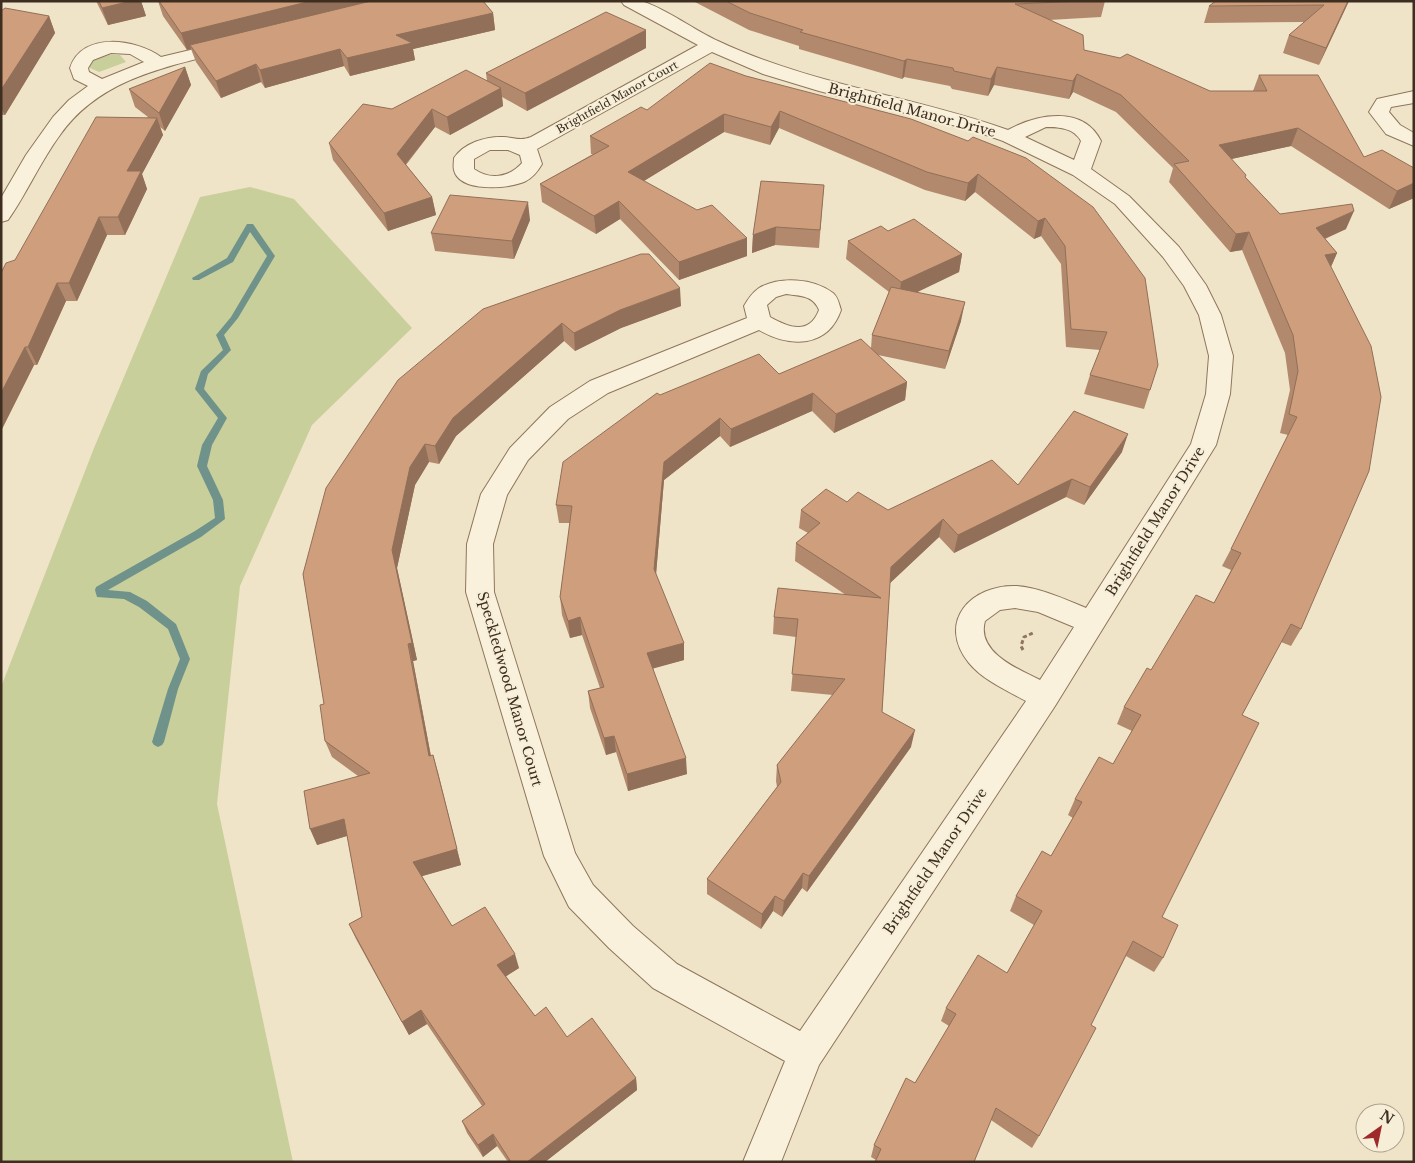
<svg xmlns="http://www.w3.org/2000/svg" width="1415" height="1163" font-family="'Libre Baskerville',serif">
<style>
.green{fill:#c9cf9b}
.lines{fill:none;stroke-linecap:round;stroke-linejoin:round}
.stream{fill:#6f938a;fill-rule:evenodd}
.minor-casing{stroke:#8d765c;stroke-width:2}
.path{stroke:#8d765c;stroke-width:3;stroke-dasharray:4 2.5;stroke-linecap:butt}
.minor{fill:#faf1dc;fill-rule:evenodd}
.wall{fill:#b2896c}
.shaded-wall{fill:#916f58}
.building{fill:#cf9f7d;stroke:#916f58}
.labels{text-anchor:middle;stroke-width:4;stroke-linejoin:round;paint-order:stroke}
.far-street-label{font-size:11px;fill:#3d2e20;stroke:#f7eed8}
.street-label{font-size:14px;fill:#3d2e20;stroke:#f7eed8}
</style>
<rect width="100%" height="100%" fill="#f0e4c8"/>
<!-- green -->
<path class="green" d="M109,55h11l6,7 -27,10 -9,-4 -1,-4 6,-5z
M250,187l44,12 118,129 -100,97 -72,161 -23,218 76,358h-292v-475l93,-239 106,-251z"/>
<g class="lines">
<!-- stream -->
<path class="stream" d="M247,224h6l22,32 -37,62 -14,17 7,15 -23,24 -4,15 23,29 -15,27 -5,21 16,34 2,19 -24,18 -93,53 22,2 17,9 29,23 14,35 -12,30 -14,53 -2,3 -4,2 -4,-2 -2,-3 16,-53 12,-30 -12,-30 -29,-22 -15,-8 -27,-2 -2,-7 1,-3 99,-56 20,-13 -2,-18 -16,-34 5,-21 16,-27 -23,-29 6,-18 22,-21 -7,-15 15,-18 36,-61 -17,-24 -17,30 -34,18h-6l-1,-2 35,-20z"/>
<!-- minor casing -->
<g class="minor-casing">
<path id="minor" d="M621,1c7,0 17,-1 23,1 22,7 52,29 74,39 93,44 195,55 290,89 29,-16 75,-25 93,11l-10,28 38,27 50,51 27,38 15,30 12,41 -3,38 -14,51 -161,261 -236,359 -38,97h-38l42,-101 -132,-73 -44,-40 -40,-41 -25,-51 -78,-264 1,-48 14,-50 29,-46 40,-41 40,-26 157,-63 -3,-12c4,-7 8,-13 15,-18 20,-12 55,-10 74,5 5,4 6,11 8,17 -13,38 -51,38 -82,20l-151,63 -40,26 -40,41 -21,35 -14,49 1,48 81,261 18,32 40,41 44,38 123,67 226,-330c-20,-11 -43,-21 -57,-38 -33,-41 2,-79 48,-77 24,2 47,13 69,22l105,-164 15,-50 3,-38 -10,-41 -15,-29 -21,-29 -48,-53 -42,-29 -70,-34 -31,-11 -153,-39 -56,-17 -51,-22 -175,97 5,15c-4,7 -9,13 -16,17 -16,8 -67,12 -72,-11 -1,-4 0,-8 0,-12 10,-15 32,-22 50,-21 11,1 17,4 27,0l167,-92 -74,-40zM1046,127c13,0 28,1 35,14l-7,19 -49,-23zM490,150h18l12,5 2,8c-13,15 -33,17 -48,6v-10zM786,294c14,2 27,1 33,16 -10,26 -31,17 -49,7l-3,-12 9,-8zM1015,608l23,4 36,15 -34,53c-22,-11 -64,-28 -55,-59l15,-11z
M228,41l6,1 3,4 -3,4c-64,16 -133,27 -174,85 -20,27 -33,58 -52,85l-7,2v-24l25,-43 27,-38 16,-17 19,-14 -14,-7 -4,-11c12,-37 66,-29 91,-11zM111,53l19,1 14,8 -42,17 -13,-7 -1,-4 5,-8z
M1414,91v12l-23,4 -2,5 11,13 14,8v13l-28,-12 -17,-22 8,-13z"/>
</g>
<!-- path -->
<path class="path" d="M1023,650l-2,-4 3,-9 9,-4"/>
<!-- minor -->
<use href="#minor" class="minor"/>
</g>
<!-- wall -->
<path class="wall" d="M96,1h45l5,15 -38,9z
M158,1h325l10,12 2,17 -82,19 2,11 -65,16 -6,-10 -79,22 -4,-6 -40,16 -25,-36 -5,-13 -4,1 -24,-34z
M693,1h412l-4,16 -52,3 35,30 126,41h43l6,-16 105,82 50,11v30l-25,11 -98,-63 -60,13 15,19 34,36 66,15 -21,10 12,14 -6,14 -30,362 -10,17 -10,-4 -39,73 -80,202 1,41 -9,14 -28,-16 -35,69 -52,111 -7,12 -41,-28 -115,40 -5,-3 3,-12 41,-62 34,-57 -8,-5 5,-13 61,-35 27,-48 -24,-14 6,-15 35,-40 22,-38 -5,-3 7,-16 38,-35 19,-33 -15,-7 7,-17 27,-37 63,-67 17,-33 -9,-4 9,-17 57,-114 -8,-2 10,-43 -5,-37 -43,-103 -12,2 -61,-70 4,-14 -57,-56 -43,-20 -4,7 -75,-14 -6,11 -36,-7 -2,-3 -46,-9 -2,2 -103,-30v-3l-50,-16z
M1349,1l-30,64 -36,-12 6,-18 15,-13 -100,1 5,-17z
M1,11l48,5 6,17 -50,82h-4z
M646,48l-119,63 -25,-14 1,9 -53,29 -15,-8 -29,38 26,32 4,18 -48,16 -55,-71 -4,-17 63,-34 95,-28 -1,-8z
M185,67l6,18 -26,46 -5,-4 3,8 -21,39 5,15 -22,46h-18l-30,66h-11l-29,64h-3l-33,66v-158l14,-13 133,-143 -13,-10 -6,-18z
M746,76l280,82 132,207 -14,44 -60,-15 6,-19 10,-25 -34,-3 -5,-83 -20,-28 -7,3 -59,-47 -10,9 -40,-11 -146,-62 -9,17 -46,-13 -80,49 103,75 -68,24 -59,-61 -24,15 -54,-32 -2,-18 53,-30h-2l-1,-18 57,-26z
M824,185l-5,63 -44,-3 -23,8 1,-18z
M530,220l-16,39 -79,-8 -4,-18z
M888,231l74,23 -3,18 -43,20 45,29 -16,48 -67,-14 29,27 -2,18 -71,33 -22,-22 -82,36 -10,-11 -56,44 -8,94 28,86 -31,8 34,106 -59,17 -12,-39 -10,3 -16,-47 -2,-17 12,-3 -18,-53 -12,3 -8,-23 -2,-18 10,-74h-11l-3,-18 104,-110 119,-21 92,-26 1,-13 17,-43 -43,-33 2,-18z
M681,306l-60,22 -46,23 -11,-10 -108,95 -17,28 -10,-2 -14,23 -18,83 20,92 -4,1 18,95 2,-1 5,17 23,93 -39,11 30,50 67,42 -13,8 29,40 32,21 69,41 1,12 -92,72h-37l-11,-16 -14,11 -16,-24 -5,-12 20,-15 -55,-82 -18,11 -53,-96 -7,-15 13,-7 -15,-81 -30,9 41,-69 -26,-19 -7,-16 -1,-37 -21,-130 180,-265z
M1122,452l-38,53 -18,-8 -112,56 -15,-16 -49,46 -8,129 29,35 -104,145 -5,-4 -20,29 -9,-6 -12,18 -54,-35v-15l70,-92 -1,-6 1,-16 56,-70 -42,-4 5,-54 -23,-3 1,-17 72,-22 -51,-34 1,-18 12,-10 -9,-5 2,-18 46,-8 41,8 130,-25z"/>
<!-- shaded-wall -->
<path class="shaded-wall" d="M131,1h10l5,15 -38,9 -6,-17z
M311,1h73l-194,44 1,4 -4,1 -6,-17z
M1348,1h1l-30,64 7,-17z
M493,13l2,17 -82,19 2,11 -65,16 -3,-18 49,-23z
M49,16l6,17 -50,82 -4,-7v-18z
M646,30v18l-119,63 -2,-18z
M340,49l4,17 -79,22 -5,-18z
M907,59l-3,18 -2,2 2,-18z
M256,64l5,18 -40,16 -5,-17z
M185,67l6,18 -26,46 -6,-18z
M997,67l-3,18 -6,11 3,-17z
M1077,74l-4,18 -4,7 4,-18z
M501,88l2,18 -53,29 -3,-18z
M432,109l3,18 -35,44 -3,-17z
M780,111l-1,17 -9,17 1,-18z
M724,114v18l-95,58 -1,-18z
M157,118l6,17 -21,39 5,15 -22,46 -7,-18 9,-46z
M1298,128l-7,18 -78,17 6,-18z
M978,174l-3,18 -10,9 3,-18z
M1414,183v15l-25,11 8,-18z
M432,197l4,18 -48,16 -4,-18z
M619,201l1,18 -24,15 -2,-18z
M528,202l2,18 -16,39 -2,-18z
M1354,211l-8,18 -38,17 8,-18z
M99,217l8,18 -30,66 -8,-18z
M1045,218l-4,18 -7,3 4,-18z
M776,227l-1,18 -23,8 1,-18z
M1249,232l-7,18 -12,2 6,-18z
M747,238v18l-68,24v-18z
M1337,253l-8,18 -4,-16z
M962,254l-3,18 -60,29 2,-19z
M57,283l9,18 -29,64 -9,-18z
M680,288l1,18 -60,22 -46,23 -1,-18 46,-23z
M965,302l-4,19 -16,48 4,-18z
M562,323l2,18 -108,95 -17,28 -4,-18 18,-28z
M25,347l9,18 -33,66v-38z
M907,382l-2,18 -71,33 2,-19z
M813,393l-1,18 -82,36 1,-18z
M720,418v18l-56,44 -9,107 -1,-18 10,-107z
M1128,434l-6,18 -38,53 6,-18z
M425,444l4,18 -14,23 -18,83 20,92 -4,1 21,112 -5,-17 -37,-206 18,-83z
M1072,479l-6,18 -112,56 4,-18z
M943,519l-4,18 -51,48 3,-18z
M580,617l2,18 -12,3 -2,-17z
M684,643v17l-36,10 -1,-17z
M915,730l-4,17 -104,145 2,-16z
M614,736l2,16 -10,3 -2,-17z
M433,755l28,110 -42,12 -6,-15z
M686,758l1,16 -59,17 -1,-17z
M344,819l6,16 -33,10 -7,-16z
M803,873l-1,15 -20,29 2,-16z
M775,896l-2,15 -12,18 1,-15z
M515,954l4,14 -17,11 -5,-14z
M421,1010l6,14 -18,11 -7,-13z
M636,1078l1,12 -92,72h-18z
M493,1134l4,12 -14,11 -5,-12z"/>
<!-- building -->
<path class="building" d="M99,1h32l-29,7z
M159,1h152l-130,32z
M371,1h112l10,12 -97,22 16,8 -65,15 -7,-9 -80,21 -4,-6 -40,17 -26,-36z
M726,1h355l-66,3 68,31 1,15 36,8 7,-4 83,37h57l-8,-16h59l46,82 18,-7 32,18v15l-17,8 -99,-63 -79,17 27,30 -1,2 35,37 72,-10 2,7 -38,17 21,25 -12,2 46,91 10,51 -12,74 -68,158 -10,-5 -49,91 17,8 -97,194 16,8 -15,33 -30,-17 -42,84 5,3 -57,108 -43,-28 -22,54h-99l6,-13 -7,-4 32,-67 9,5 41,-69 -10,-6 32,-53 29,18 35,-62 -26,-15 26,-45 9,5 31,-54 -7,-3 24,-42 14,7 28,-49 -17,-8 23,-39 4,2 45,-75 18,8 27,-50 -10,-4 66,-132 -8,-3 9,-43 -5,-36 -44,-103 -13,2 -62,-70 15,-3 -68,-66 -44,-21 -4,7 -76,-14 -6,12 -37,-8 -1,-3 -46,-9 -3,2 -104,-29 3,-2 -53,-17z
M1216,1h132l-22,47 -37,-13 35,-30 -115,1z
M5,8l44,8 -48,74v-79z
M606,12l40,18 -121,63 -39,-20z
M710,63l36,13 165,43 57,22 5,-4 53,21 67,49 52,71 13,87 -8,25 -60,-15 17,-43 -36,-3 -6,-83 -20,-28 -7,3 -60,-47 -10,9 -41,-11 -147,-61 -9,16 -47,-13 -96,58 69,38 15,-5 35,33 -68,24 -60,-61 -25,15 -54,-32 69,-38 -19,-10 51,-29 6,3z
M185,67l-26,46 -30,-24z
M466,70l35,18 -54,29 -15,-8 -35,45 35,43 -48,16 -55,-70 34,-39 29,5z
M96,117l61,1 -30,53h14l-23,46h-19l-30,66h-12l-29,64h-3l-24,46v-120l5,-10 9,-3z
M761,181l63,4 -4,45 -44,-3 -23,8z
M450,195l78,7 -16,39 -81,-8z
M914,219l48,35 -61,28 -53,-41 33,-15 7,5z
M641,254h8l31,34 -60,22 -46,23 -12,-10 -109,95 -18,28 -10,-2 -15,23 -18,83 20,93 -4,1 21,112 4,-1 24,94 -44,13 39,64 33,-19 30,47 -18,11 38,51 11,-9 21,30 25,-19 44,60 -109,84h-16l-18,-28 -15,11 -16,-24 23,-17 -64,-94 -19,12 -53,-98 13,-7 -18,-98 -34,10 -6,-38 66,-18 -45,-32 -5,-36 4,-1 -21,-130 23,-86 72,-108 85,-71z
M891,287l74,15 -16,49 -77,-16z
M861,339l46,43 -71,32 -23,-21 -82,36 -11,-11 -56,44 -10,107 30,74 -37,10 39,105 -59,16 -13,-38 -10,2 -16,-47 16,-4 -24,-70 -12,4 -8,-24 12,-91 -16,-1 7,-43 94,-69 3,2 99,-41 20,20z
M1074,411l54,23 -38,53 -18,-8 -114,56 -15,-16 -52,48 -9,145 33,18 -106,146 -6,-3 -19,28 -9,-5 -13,18 -55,-35 74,-97 -4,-17 68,-86 -53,-5 6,-55 -24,-2 4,-29 103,10 -85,-55 24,-20 -19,-13 25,-21 21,13 11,-10 30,18 104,-50 26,25z"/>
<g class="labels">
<!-- far-street labels -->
<g class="far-street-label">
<text transform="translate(617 97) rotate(-29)" y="4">Brightfield Manor Court</text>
</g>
<!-- street labels -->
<g class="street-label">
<text transform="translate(912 110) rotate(15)" y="5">Brightfield Manor Drive</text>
<text transform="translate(1155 521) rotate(-58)" y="5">Brightfield Manor Drive</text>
<text transform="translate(510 689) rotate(74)" y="5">Speckledwood Manor Court</text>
<text transform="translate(935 861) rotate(-56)" y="5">Brightfield Manor Drive</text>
</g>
</g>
<!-- border -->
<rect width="1415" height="1163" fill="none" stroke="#3d2e20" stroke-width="5"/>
<!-- north arrow -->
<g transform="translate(1380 1128) rotate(33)"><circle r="24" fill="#f7eed8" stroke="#ada18e"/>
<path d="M0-4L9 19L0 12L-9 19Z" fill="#9e2a2b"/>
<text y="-8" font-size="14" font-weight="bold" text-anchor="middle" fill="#3d2e20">N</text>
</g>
</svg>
